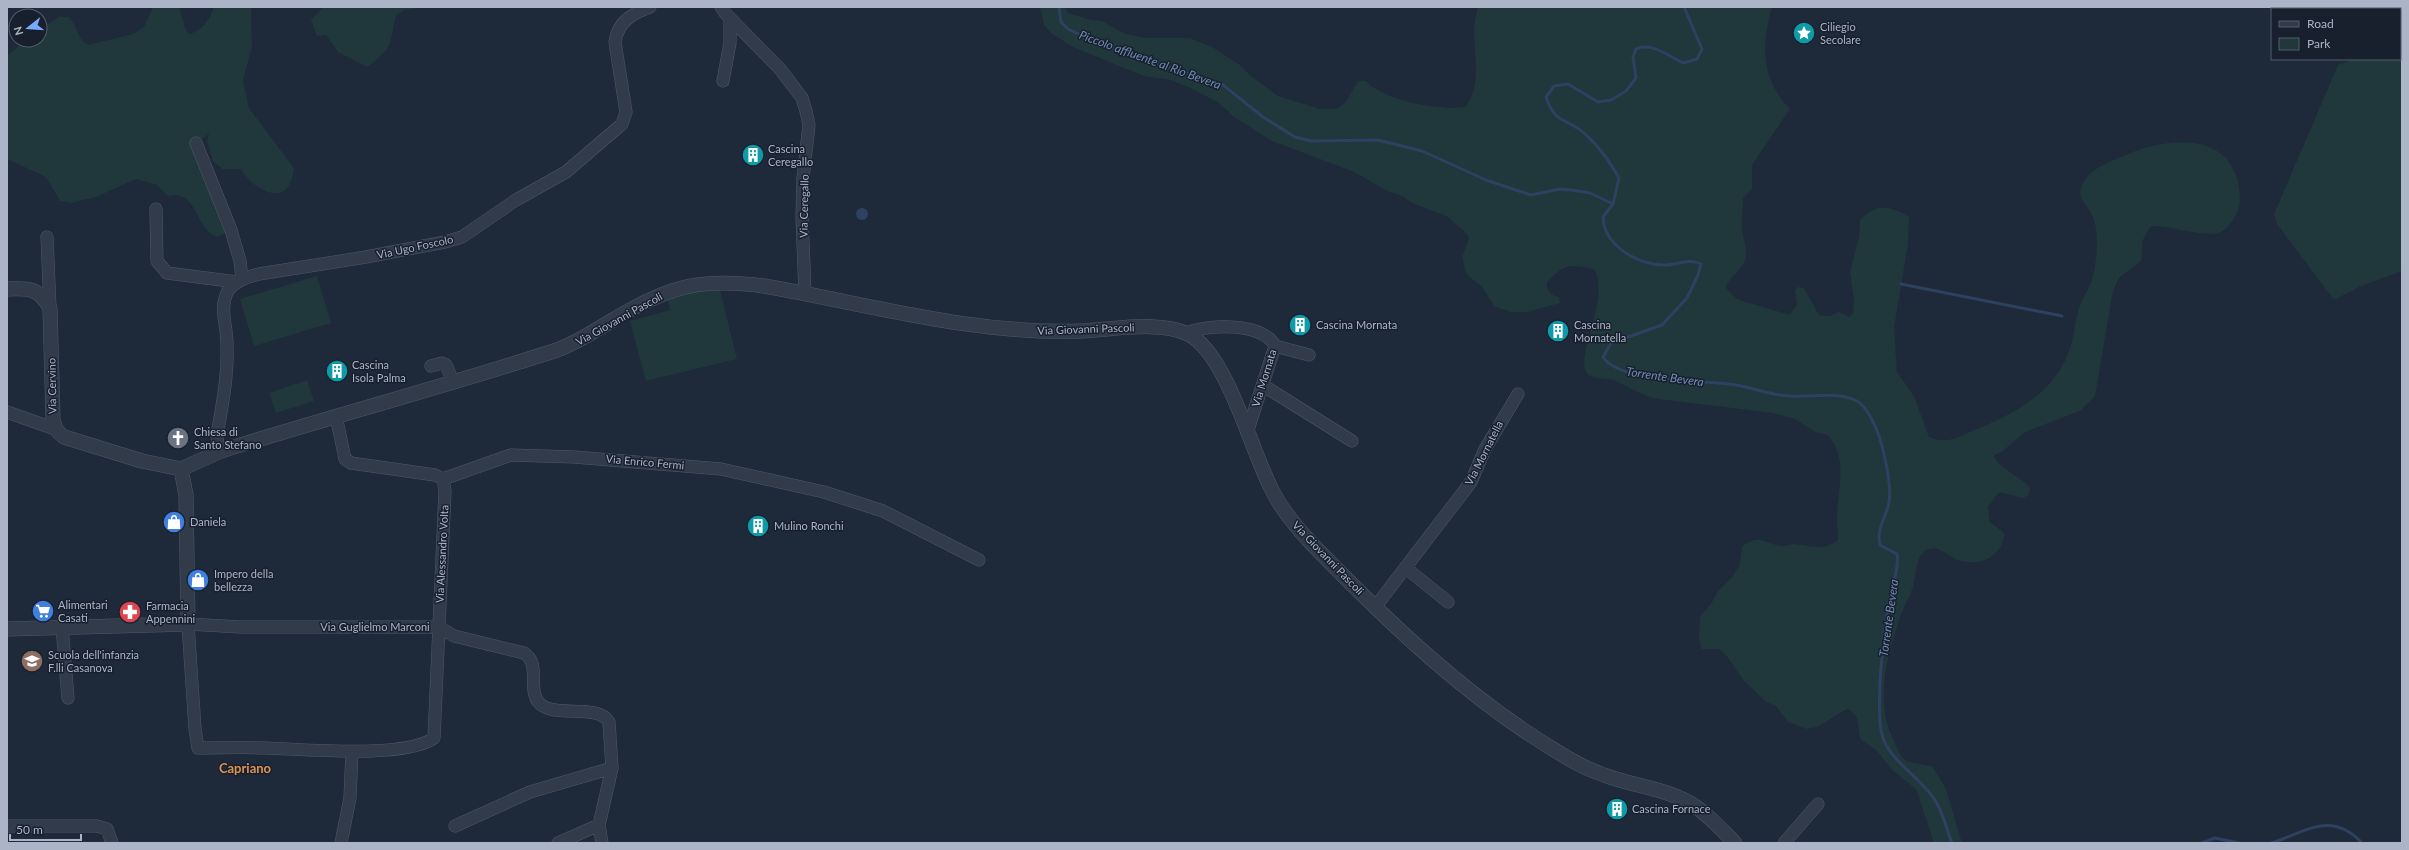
<svg xmlns="http://www.w3.org/2000/svg" width="2409" height="850" font-family="Lato,sans-serif">
<style>
.green{fill:#20373b}
.water{fill:#2e4161}
.lines{fill:none;stroke-linecap:round;stroke-linejoin:round}
.stream{stroke:#2e4161;stroke-width:3}
.minor-casing{stroke:#4f5868;stroke-width:13}
.tertiary-casing{stroke:#4f5868;stroke-width:15}
.minor{stroke:#323b4a;stroke-width:12}
.tertiary{stroke:#323b4a;stroke-width:14}
.labels{text-anchor:middle;stroke-width:3;stroke-linejoin:round;paint-order:stroke}
.poi-label{font-size:11px;fill:#acb5c7;stroke:#18202e;text-anchor:start}
.street-label{font-size:11px;fill:#acb5c7;stroke:#18202e}
.water-label{font-size:12px;font-style:italic;fill:#718ab2;stroke:#18202e}
.quarter-label{font-size:13px;font-weight:bold;fill:#de9350;stroke:#18202e}
</style>
<rect width="100%" height="100%" fill="#1e293a"/>
<!-- green -->
<path class="green" d="M153,7h26l7,23 3,4c13,-3 21,-15 25,-27h37l1,40 -9,33 6,28 45,60c-3,40 -38,26 -53,1h-19l-9,-8 -6,-20 2,-7 -13,9 32,86 -4,5 -7,3c-24,-10 -19,-48 -49,-41l-11,-11 -21,-6 -40,18 -25,6 -11,-2 -14,-24 -39,-18v-103l19,-16h14v-11l19,-12h10c8,8 9,23 19,28l45,-11 11,-7z
M323,7h102l-20,3 -9,5c-6,28 -3,34 -29,52l-29,-15 -12,-17 -9,1 -6,-16z
M1040,7h25l3,6 23,7 11,1 24,13 20,4h44l24,10 26,17 11,11 27,20 42,13h17l9,-7 12,-21h8c16,19 75,30 99,26 17,-21 9,-51 9,-75 0,-8 2,-17 4,-25h294c-11,38 -11,72 18,102l-38,56v24l-9,9c0,10 -1,21 -1,31 1,11 6,20 3,31 -3,11 -16,16 -19,27 3,5 10,12 16,14 10,2 41,13 48,13l7,-9 -2,-15 3,-3 6,1 15,27 11,1 9,-4 10,5 4,-4 1,-13 -4,-27 9,-36 1,-17c17,-17 29,-15 49,-3l-1,27 -14,84 3,44 17,24 15,41c22,8 30,-1 50,-9 39,-16 77,-37 91,-80 5,-15 5,-31 11,-45 3,-8 9,-16 11,-24 5,-18 7,-42 2,-59 -4,-15 -21,-20 -10,-39 6,-11 21,-17 32,-22 47,-23 123,-33 124,41 0,13 -13,34 -27,34 -19,0 -38,-6 -56,-8l-7,1 -7,13 -2,21 -22,17 -6,13 -18,105 -15,15 -55,21 -23,20 -8,3c0,10 29,23 36,33l-1,7 -6,3 -24,-6 -11,15 2,15 15,12c-4,23 -23,32 -45,27 -12,-3 -21,-19 -35,-10 -10,6 -9,27 -12,36 -3,10 -9,19 -12,28 -14,40 -27,86 -7,126 3,6 5,16 13,20 7,3 18,3 26,6l13,22 16,54h-28l-18,-54 -24,-19 -16,-20 -16,-11c-3,-13 1,-24 -13,-30l-30,18 -10,2 -19,-7 -12,-16 -10,-4 -22,-21 -18,-26 -7,-6h-17l-3,-9 1,-23 12,-15 6,-11 15,-15 7,-12 2,-18c19,-12 20,-4 38,0 4,1 9,-2 13,-2 16,1 31,8 45,-4 0,-7 -1,-14 -1,-22 0,-28 12,-58 -9,-83l-11,-2 -22,-14 -22,-6 -115,-14c-15,-3 -28,-11 -42,-18 -9,-4 -23,0 -29,-8 -13,-16 24,-74 7,-104 -26,-5 -28,-6 -47,13 -1,9 3,13 12,15l1,6 -33,9h-15l-17,-5 -13,-20 -16,-13 -4,-17 7,-18 -1,-4 -20,-18 -38,-15 -7,-6 -16,-5 -33,-19 -82,-31 -38,-24 -15,-14 -29,-15 -19,-8 -27,-4 -71,-29 -21,-13 -8,-9z
M2402,41v230l-43,16 -25,13 -57,-76 -3,-10 64,-149 16,-6h46v-17z
M317,276l14,47 -77,23 -14,-47z
M720,290l17,69 -91,22 -16,-60 40,-11 -3,-12 27,-6z
M307,380l7,21 -38,12 -7,-20z"/>
<!-- water -->
<path class="water" d="M856 214a6 6 0 1 1 12 0a6 6 0 1 1-12 0Z"/>
<g class="lines">
<!-- stream -->
<path class="stream" d="M1059,7l2,15 7,7 32,15 123,41 40,32 32,20 16,4 67,-1 44,11 64,29 45,15 29,-6 11,1 19,3 23,11
M1684,7l18,42 -5,10 -14,4c-14,-7 -31,-21 -47,-14l-3,8 3,21 -10,13 -15,9 -13,2 -30,-18 -14,2 -8,11c9,28 22,21 39,37 15,13 24,27 34,44l-6,26 -10,13c1,29 35,48 62,48 13,0 24,-7 36,-1l-3,11 -11,23 -25,27 -51,18 -8,14c16,26 103,23 133,28 18,3 33,10 53,11 21,2 46,-5 66,4 7,3 14,13 17,20 10,17 20,63 17,82 -3,17 -13,26 -9,43l17,9c2,16 -5,32 -8,48 -5,27 -15,112 -6,136 8,23 35,38 49,58 10,12 14,32 20,47
M1901,284l161,32
M2202,843l13,-5 24,5
M2271,843c35,-11 60,-33 91,0"/>
<!-- minor casing -->
<g class="minor-casing">
<path id="minor" d="M721,7l4,6 55,56 22,29 4,13 3,14 -6,53 -1,39 3,76
M723,81l7,-38v-25
M196,143l35,87 9,31 2,18
M156,209l1,52 10,12 70,9
M47,237l3,71
M1186,333c23,-9 76,-11 89,13l-28,87
M1275,346l34,9
M431,366l11,-3 4,2 7,16
M1264,386l88,55
M7,412l48,17
M336,416l9,43 6,4 84,12 8,4 68,-24 63,2 147,12 103,23 59,19 96,49
M221,451l-3,-4 -1,-12c6,-34 13,-69 9,-104 -2,-13 -5,-28 2,-40 6,-10 20,-14 31,-17l107,-17 79,-15 17,-5 54,-37 50,-28 56,-48 4,-12 -11,-70c3,-21 17,-28 35,-35
M443,479l2,12 -11,247c-29,21 -130,11 -168,10 -23,-1 -45,0 -68,0l-3,-19 -7,-105 52,3h199l15,9 70,17c19,12 0,41 19,53 17,11 55,-2 66,16l3,46 -13,57 -41,18
M1406,568l42,34
M1376,606l95,-124 14,-33 33,-55
M62,627l6,71
M599,825l3,18
M7,826h90l10,3 5,14
M455,826l75,-34 82,-24
M341,843l9,-45 2,-47
M1784,843l34,-39"/>
</g>
<!-- tertiary casing -->
<g class="tertiary-casing">
<path id="tertiary" d="M7,289c22,-1 32,-1 43,19l3,112c2,8 4,12 11,17l78,24 39,8 40,-18c112,-35 225,-65 336,-101 22,-8 40,-21 61,-33 53,-32 85,-39 146,-31 104,18 210,49 317,45 31,-1 78,-11 107,3 38,19 62,112 82,152 10,22 25,40 42,58 75,77 156,155 249,210 13,8 28,16 43,21 29,11 59,13 86,28 17,10 31,26 45,40
M7,629l181,-5 -2,-129 -5,-26"/>
</g>
<!-- minor -->
<use href="#minor" class="minor"/>
<!-- tertiary -->
<use href="#tertiary" class="tertiary"/>
</g>
<!-- icons -->
<defs>
<g id="sight-disc" transform="scale(1.15)"><circle r="9.5" fill="#0f9aa8" stroke="#18202e"/><path d="M0-6L1.8-2.2L6-1.7L2.9 1.2L3.7 5.4L0 3.3L-3.7 5.4L-2.9 1.2L-6-1.7L-1.8-2.2Z" fill="#fff"/></g>
<g id="building-disc" transform="scale(1.15)"><circle r="9.5" fill="#0f9aa8" stroke="#18202e"/><path d="M-4-6H4V6H1V3H-1V6H-4ZM-2.5-4.3h1.7v1.8h-1.7ZM.8-4.3h1.7v1.8H.8ZM-2.5-1h1.7V.8h-1.7ZM.8-1h1.7V.8H.8Z" fill="#fff"/></g>
<g id="church-disc" transform="scale(1.15)"><circle r="9.5" fill="#6b7280" stroke="#18202e"/><path d="M-1.2-6h2.4v3.5h3.3v2.4h-3.3V6h-2.4V-.1h-3.3v-2.4h3.3Z" fill="#fff"/></g>
<g id="shop-disc" transform="scale(1.15)"><circle r="9.5" fill="#3f7fe0" stroke="#18202e"/><path d="M-5-2.5h2.3a2.7 3.5 0 0 1 5.4 0H5L5.5 6h-11ZM-1.5-2.5h3a1.5 2.3 0 0 0-3 0Z" fill="#fff"/></g>
<g id="supermarket-disc" transform="scale(1.15)"><circle r="9.5" fill="#3f7fe0" stroke="#18202e"/><path d="M-6-5.5h2.5l.6 2H6L4.5 2H-2.5L-4.4-4H-6ZM-1.5 3.2a1.3 1.3 0 1 0 .1 0ZM3 3.2a1.3 1.3 0 1 0 .1 0Z" fill="#fff"/></g>
<g id="pharmacy-disc" transform="scale(1.15)"><circle r="9.5" fill="#e0444e" stroke="#18202e"/><path d="M-2-6h4v4h4v4h-4v4h-4v-4h-4v-4h4Z" fill="#fff"/></g>
<g id="school-disc" transform="scale(1.15)"><circle r="9.5" fill="#8d6e63" stroke="#18202e"/><path d="M0-5L7-2L0 1L-7-2ZM-4 1L0 2.5L4 1V4Q0 6-4 4Z" fill="#fff"/></g>
</defs>
<g fill-rule="evenodd">
<use href="#sight-disc" x="1804" y="33"/>
<use href="#building-disc" x="753" y="155"/>
<use href="#building-disc" x="1300" y="325"/>
<use href="#building-disc" x="1558" y="331"/>
<use href="#building-disc" x="337" y="371"/>
<use href="#church-disc" x="178" y="438"/>
<use href="#shop-disc" x="174" y="522"/>
<use href="#building-disc" x="758" y="526"/>
<use href="#shop-disc" x="198" y="580"/>
<use href="#supermarket-disc" x="43" y="611"/>
<use href="#pharmacy-disc" x="130" y="612"/>
<use href="#school-disc" x="32" y="661"/>
<use href="#building-disc" x="1617" y="809"/>
</g>
<g class="labels">
<!-- poi labels -->
<g class="poi-label">
<text x="1820" y="31">Ciliegio<tspan x="1820" dy="13">Secolare</tspan></text>
<text x="768" y="153">Cascina<tspan x="768" dy="13">Ceregallo</tspan></text>
<text x="1316" y="329">Cascina Mornata</text>
<text x="1574" y="329">Cascina<tspan x="1574" dy="13">Mornatella</tspan></text>
<text x="352" y="369">Cascina<tspan x="352" dy="13">Isola Palma</tspan></text>
<text x="194" y="436">Chiesa di<tspan x="194" dy="13">Santo Stefano</tspan></text>
<text x="190" y="526">Daniela</text>
<text x="774" y="530">Mulino Ronchi</text>
<text x="214" y="578">Impero della<tspan x="214" dy="13">bellezza</tspan></text>
<text x="58" y="609">Alimentari<tspan x="58" dy="13">Casati</tspan></text>
<text x="146" y="610">Farmacia<tspan x="146" dy="13">Appennini</tspan></text>
<text x="48" y="659">Scuola dell'infanzia<tspan x="48" dy="13">F.lli Casanova</tspan></text>
<text x="1632" y="813">Cascina Fornace</text>
</g>
<!-- street labels -->
<g class="street-label">
<text transform="translate(804 206) rotate(-89)" y="4">Via Ceregallo</text>
<text transform="translate(415 247) rotate(-12)" y="4">Via Ugo Foscolo</text>
<text transform="translate(619 319) rotate(-29)" y="4">Via Giovanni Pascoli</text>
<text transform="translate(1086 329) rotate(-2)" y="4">Via Giovanni Pascoli</text>
<text transform="translate(1264 378) rotate(-73)" y="4">Via Mornata</text>
<text transform="translate(52 386) rotate(-91)" y="4">Via Cervino</text>
<text transform="translate(1484 453) rotate(-63)" y="4">Via Mornatella</text>
<text transform="translate(645 462) rotate(5)" y="4">Via Enrico Fermi</text>
<text transform="translate(442 554) rotate(-87)" y="4">Via Alessandro Volta</text>
<text transform="translate(1328 558) rotate(46)" y="4">Via Giovanni Pascoli</text>
<text x="375" y="631">Via Guglielmo Marconi</text>
</g>
<!-- water labels -->
<g class="water-label">
<text transform="translate(1150 60) rotate(20)" y="4">Piccolo affluente al Rio Bevera</text>
<text transform="translate(1665 377) rotate(8)" y="4">Torrente Bevera</text>
<text transform="translate(1889 618) rotate(-82)" y="4">Torrente Bevera</text>
</g>
<!-- quarter labels -->
<g class="quarter-label">
<text x="245" y="773">Capriano</text>
</g>
</g>
<!-- border -->
<rect width="2409" height="850" fill="none" stroke="#acb5c7" stroke-width="16"/>
<!-- legend -->
<rect x="2271" y="8" width="130" height="52" fill="#18202e" stroke="#535c6b"/>
<rect x="2279" y="21" width="20" height="6" fill="#323b4a" stroke="#535c6b"/>
<text x="2307" y="28" font-size="12" fill="#acb5c7">Road</text>
<rect x="2279" y="38" width="20" height="12" fill="#20373b" stroke="#535c6b"/>
<text x="2307" y="48" font-size="12" fill="#acb5c7">Park</text>
<!-- north arrow -->
<g transform="translate(28 28) rotate(253)"><circle r="19" fill="#18202e" stroke="#535c6b"/>
<path d="M0-3L7 15L0 10L-7 15Z" fill="#79a8ff"/>
<text y="-6" font-size="11" font-weight="bold" text-anchor="middle" fill="#acb5c7">N</text>
</g>
<!-- scale -->
<path d="M10 834v6h71v-6" fill="none" stroke="#acb5c7" stroke-width="2"/>
<text x="16" y="834" font-size="12" fill="#acb5c7" stroke="#18202e" stroke-width="3" paint-order="stroke">50 m</text>
</svg>
